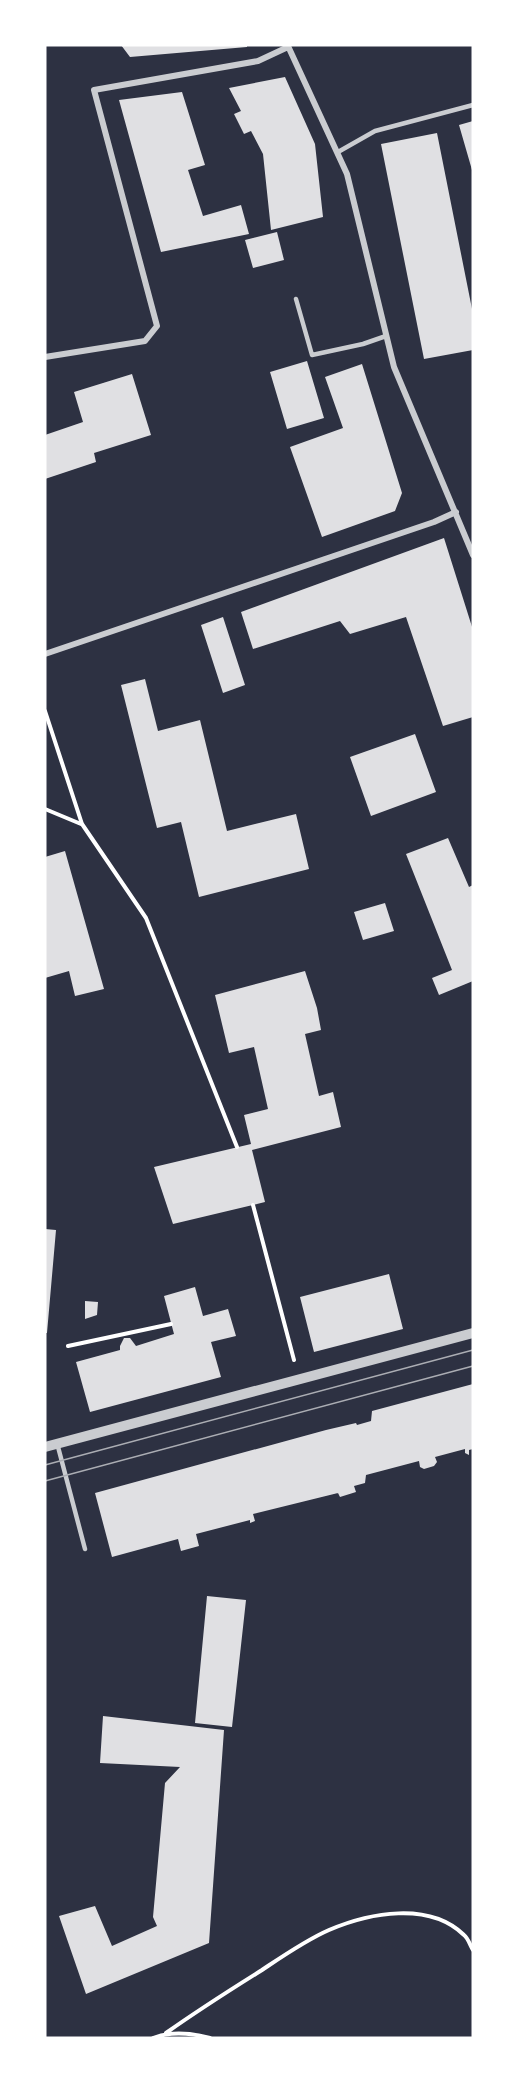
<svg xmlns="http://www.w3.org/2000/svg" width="518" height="2083" font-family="'Work Sans',sans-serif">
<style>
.building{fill:#e0e0e3}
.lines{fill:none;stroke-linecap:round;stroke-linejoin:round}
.path{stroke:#fff;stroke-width:4}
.service{stroke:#caccd0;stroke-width:4.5}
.minor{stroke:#caccd0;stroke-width:6}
.tertiary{stroke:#caccd0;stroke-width:10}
.tram{stroke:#abadb3;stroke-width:1.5}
</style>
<rect width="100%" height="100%" fill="#2d3142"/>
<!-- building -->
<path class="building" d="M121,45h126v2l-117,10z
M285,77l30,67 8,73 -52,13 -8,-76 -12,-23 -7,3 -10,-20 7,-3 -12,-23z
M182,92l23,73 -17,5 15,46 38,-11 8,29 -88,18 -42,-152z
M473,121v49h-1l-13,-45z
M437,133l36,181v36l-49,9 -43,-215z
M277,232l7,28 -31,8 -8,-28z
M307,361l17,57 -37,11 -17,-57z
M362,364l40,129 -7,18 -73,26 -32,-90 53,-19 -18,-51z
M132,374l19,61 -57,18 2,9 -51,17v-44l38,-13 -9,-30z
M444,538l29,92v87l-30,9 -37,-109 -56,17 -10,-13 -87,28 -12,-37z
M223,617l22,68 -22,8 -22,-68z
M145,679l13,52 42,-11 27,111 69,-17 13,55 -110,28 -18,-75 -24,6 -36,-143z
M415,734l21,58 -65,24 -21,-59z
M448,838l21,49 4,-2v96l-34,14 -7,-17 20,-8 -46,-116z
M65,851l39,138 -29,7 -6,-25 -24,7v-121z
M385,903l9,28 -31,9 -9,-28z
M305,971l12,37 4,22 -16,4 14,62 14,-4 8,35 -89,23 13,52 -92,22 -19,-57 97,-23 -7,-29 24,-6 -14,-62 -25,6 -14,-58z
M45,1229l11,1 -9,103h-2z
M389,1274l14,55 -89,23 -14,-55z
M195,1287l8,29 25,-7 8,27 -25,6 10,35 -131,35 -14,-50 44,-12v-4l4,-8h6l6,8 38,-12 -10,-38z
M85,1301l13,1 -1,13 -12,4z
M473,1384v65l-4,1v5l-4,-2v-4l-30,8 2,5 -3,4 -10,3 -4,-2 -1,-6 -53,14 -1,8 -11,3 2,6 -16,5 -3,-6 1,2 -85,21 2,7 -5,2v-3l-54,14 3,12 -18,5 -3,-12 -66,18 -17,-64 231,-63 30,-7 1,2 14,-4 1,-10z
M207,1596l39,4 -14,127 -37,-4z
M103,1716l121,14 -15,213 -123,51 -27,-78 36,-10 17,40 45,-20 -4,-9 12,-134 15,-16 -80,-4z"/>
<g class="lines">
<!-- path -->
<path class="path" d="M45,711l37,113 64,94 91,229
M45,809l36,15
M253,1205l41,155
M68,1346l103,-22
M166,2033c31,-22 64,-43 96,-63 21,-14 44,-30 67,-40 40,-17 100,-29 135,5 4,3 6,10 9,15
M153,2038c18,-7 38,-5 57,0"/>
<!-- service -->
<path class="service" d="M338,152l37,-21 98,-26
M296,299l16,56 51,-11 23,-8
M57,1443l28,106"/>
<!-- minor -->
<path class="minor" d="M288,46l59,128 47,193 79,188
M45,357l100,-16 12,-15 -63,-236 164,-29 30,-14
M45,654l389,-132 22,-10"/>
<!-- tertiary -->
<path class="tertiary" d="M45,1447l428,-114"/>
<!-- tram -->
<path class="tram" d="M45,1465l428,-115
M45,1481l428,-115"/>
</g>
<!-- border -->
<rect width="518" height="2083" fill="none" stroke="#ffffff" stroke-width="93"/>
</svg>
